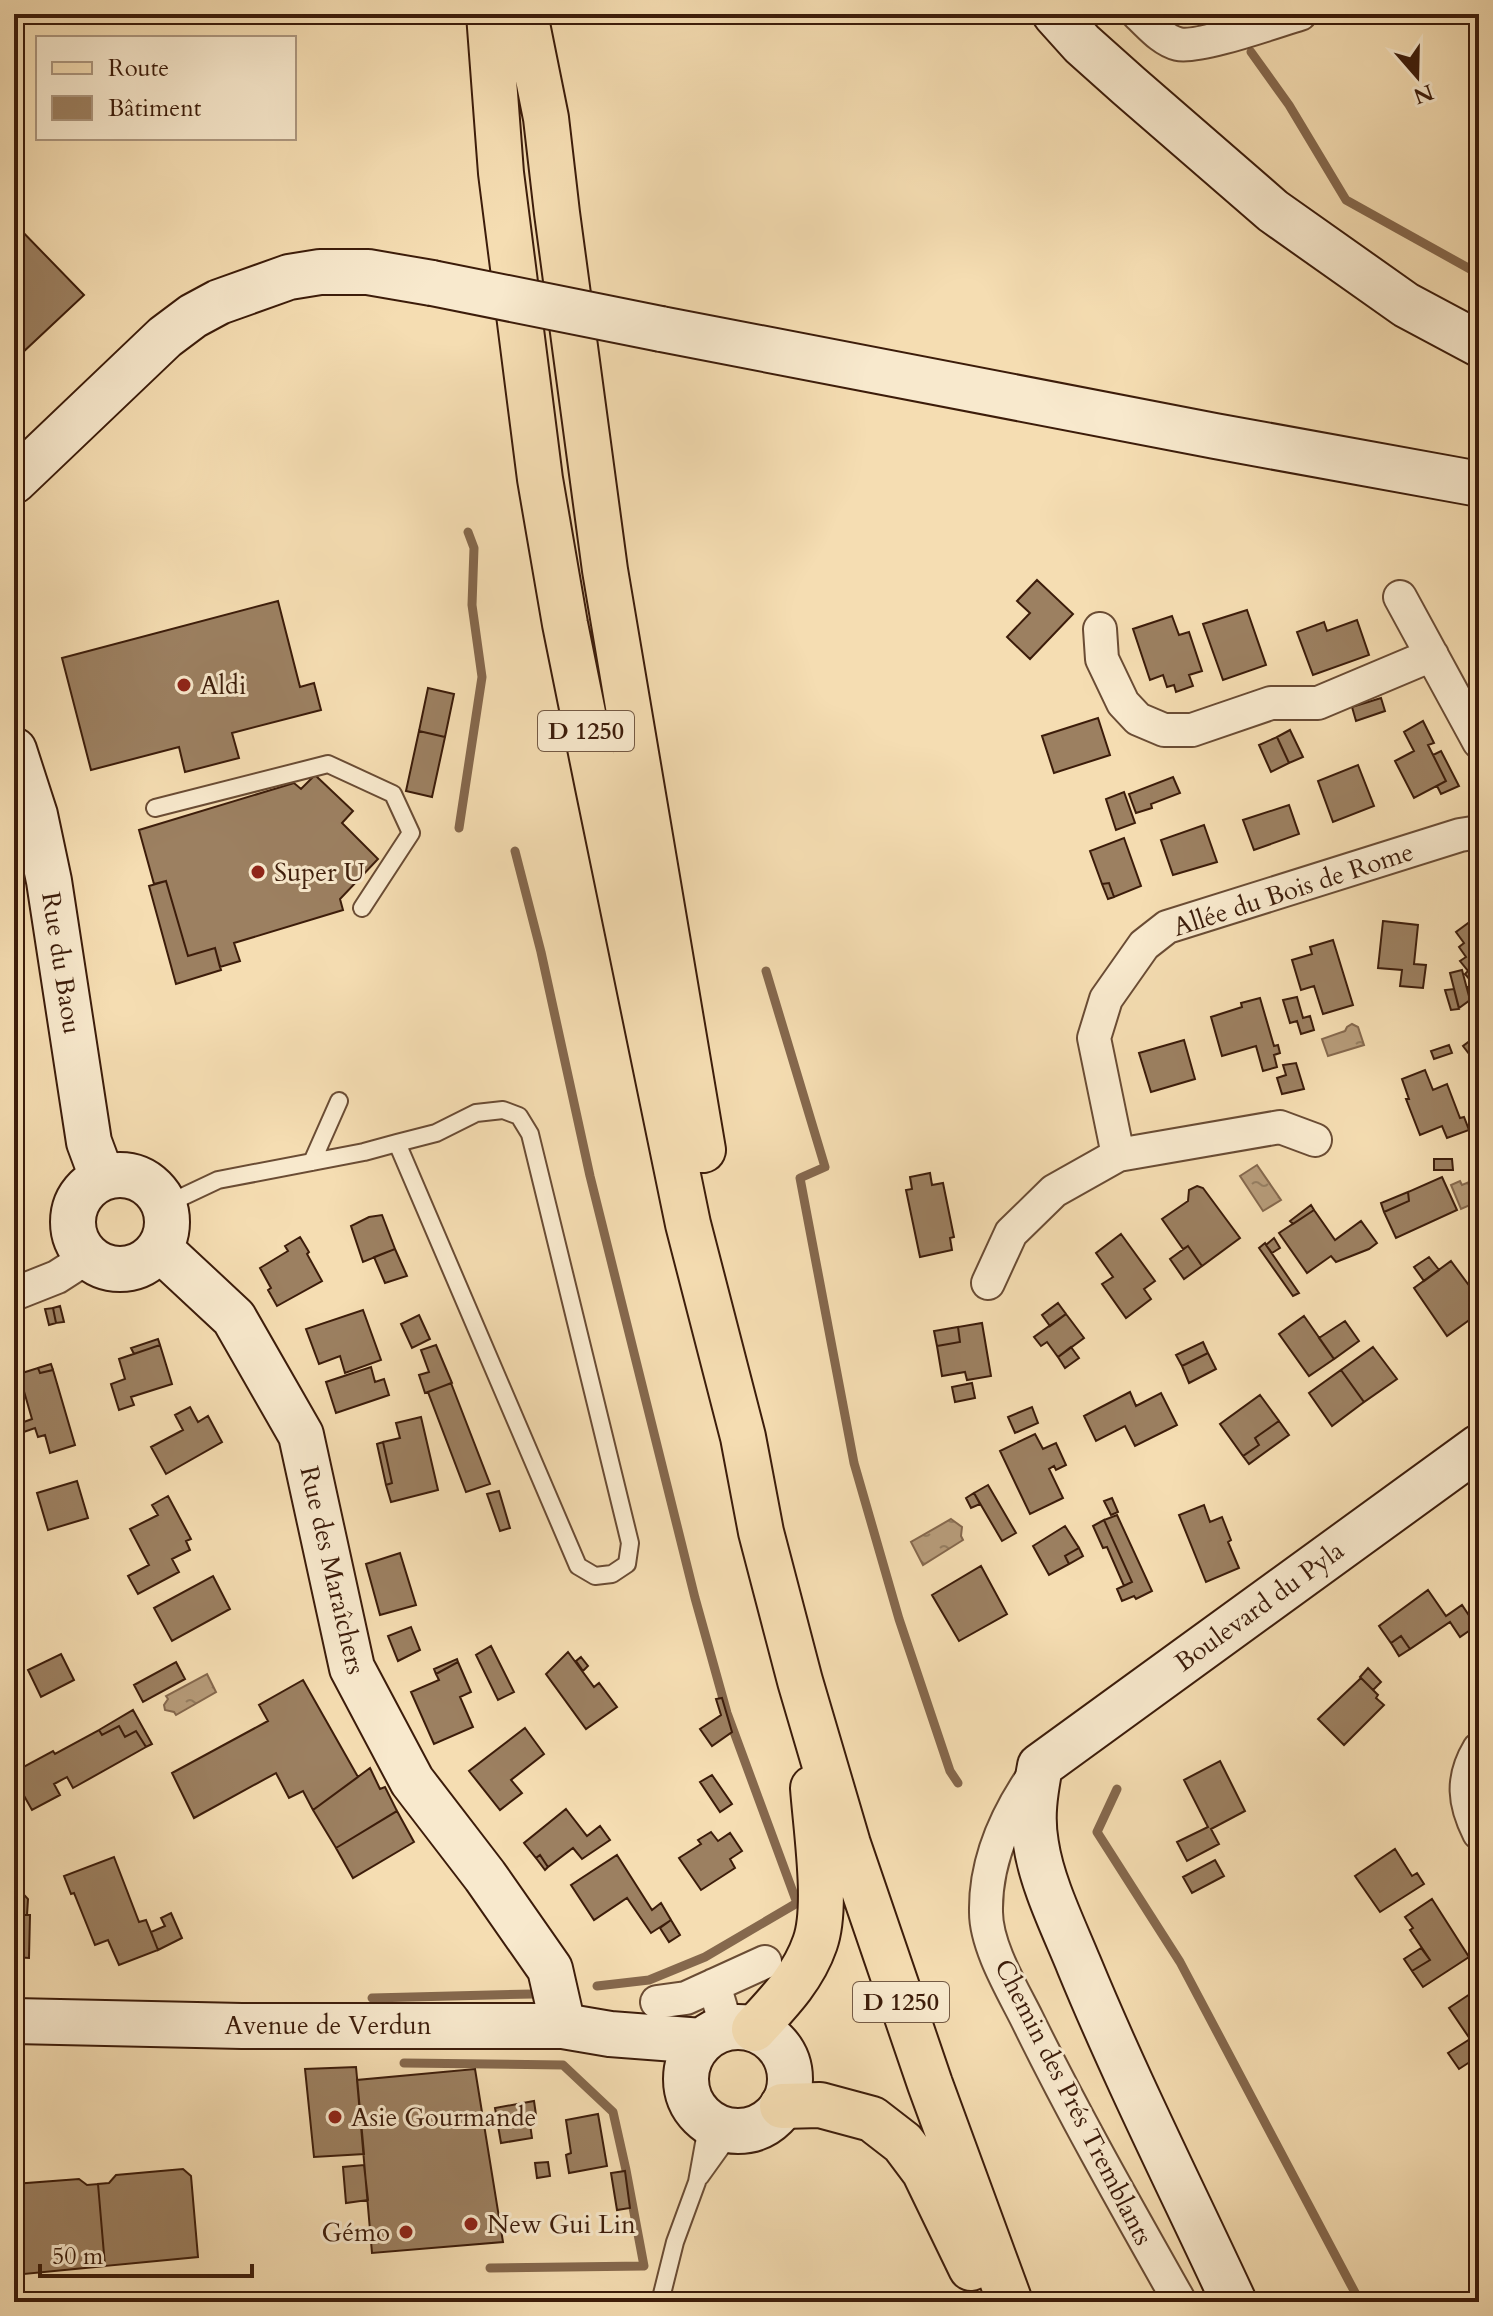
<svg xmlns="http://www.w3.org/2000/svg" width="1493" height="2316" font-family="Cardo,serif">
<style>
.water{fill:url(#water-ripples);stroke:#85684d;stroke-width:2}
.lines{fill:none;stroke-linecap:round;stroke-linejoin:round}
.stream{stroke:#85684d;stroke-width:9}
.building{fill:#9c8061;stroke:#3c1c0a;stroke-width:2}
.lane-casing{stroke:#6a4c34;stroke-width:20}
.street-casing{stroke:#6a4c34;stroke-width:36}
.secondary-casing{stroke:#3c1c0a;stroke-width:48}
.primary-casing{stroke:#3c1c0a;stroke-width:48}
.lane{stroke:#f8e9cd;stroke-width:16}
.street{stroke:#f8e9cd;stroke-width:32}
.secondary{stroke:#f8e9cd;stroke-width:44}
.primary{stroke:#f5ddb2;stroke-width:44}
.secondary-bridge-casing{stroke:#3c1c0a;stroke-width:48;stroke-linecap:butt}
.secondary-bridge{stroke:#f8e9cd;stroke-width:44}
.poi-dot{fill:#8f2418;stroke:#f8e9cd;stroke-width:3}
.labels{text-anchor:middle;stroke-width:6;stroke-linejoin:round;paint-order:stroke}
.shield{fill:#f8e9cd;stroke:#745a44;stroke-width:2}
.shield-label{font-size:24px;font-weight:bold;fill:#3c1c0a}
.poi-label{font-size:26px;fill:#3c1c0a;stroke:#f8e9cd;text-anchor:start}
.street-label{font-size:26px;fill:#3c1c0a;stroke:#f8e9cd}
</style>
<defs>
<pattern id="water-ripples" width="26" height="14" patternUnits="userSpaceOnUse" patternTransform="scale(2)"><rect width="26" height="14" fill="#b69b79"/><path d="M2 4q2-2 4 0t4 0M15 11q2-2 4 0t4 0" fill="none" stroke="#957e61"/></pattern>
</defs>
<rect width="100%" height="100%" fill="#f5ddb2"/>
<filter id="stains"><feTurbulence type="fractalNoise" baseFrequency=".0025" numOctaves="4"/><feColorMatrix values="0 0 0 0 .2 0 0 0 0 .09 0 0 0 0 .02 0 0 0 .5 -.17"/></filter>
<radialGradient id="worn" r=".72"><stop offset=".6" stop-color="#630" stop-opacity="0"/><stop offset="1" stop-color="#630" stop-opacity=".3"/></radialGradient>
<!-- water -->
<path class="water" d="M1352,1024l6,3 6,18 -36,11 -6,-17 23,-8 2,-4z
M1257,1165l24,35 -18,11 -23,-35z
M1479,1178v23l-18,8 -10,-24 9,-4 2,4z
M951,1519l11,8 -1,9 2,4 -40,25 -12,-23z
M207,1674l9,18 -40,23 -2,-3 -9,-2 -1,-5 4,-6 -2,-3z"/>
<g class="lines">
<!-- stream -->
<path class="stream" d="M1251,52l38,53 57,95 133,74
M459,828l23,-151 -10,-72 2,-57 -6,-16
M515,851l26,101 49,224 105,422 32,115 70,190 -92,54 -56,23 -52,6
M766,971l59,196 -25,11 54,285 45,156 51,152 8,12
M1117,1789l-20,43 83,130 180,340
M372,1998l161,-4
M404,2063l159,2 50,47 13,58 18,96 -154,2"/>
</g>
<!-- building -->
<path class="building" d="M14,223l70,72 -63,59 -7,-7z
M1037,580l36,34 -43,45 -23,-22 23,-24 -13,-12z
M278,601l22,86 14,-4 7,27 -89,23 7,25 -54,14 -6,-25 -88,23 -29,-112z
M1247,610l19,55 -43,15 -20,-56z
M1172,616l7,19 10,-3 13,39 -13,4 4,11 -17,6 -2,-7 -7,2 -4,-12 -13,5 -17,-51z
M1357,620l12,35 -56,20 -16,-43 27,-10 3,9z
M428,688l26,6 -9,43 -26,-6z
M1381,698l4,13 -29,10 -4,-14z
M1098,718l12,37 -56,18 -12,-37z
M1423,721l11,22 -6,2 18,36 -32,17 -19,-37 19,-10 -10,-19z
M1290,730l13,27 -14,6 -12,-26z
M419,731l26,6 -13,60 -26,-6z
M1277,737l12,26 -18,9 -12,-27z
M1441,751l18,35 -18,8 -4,-8 9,-5 -13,-26z
M1358,765l16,41 -41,16 -15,-41z
M315,775l38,36 -11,12 36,36 -38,40 3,11 -109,33 6,18 -20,6 -5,-19 -27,8 -22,-75 -12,3 -15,-54 155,-47 7,6z
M1173,777l7,16 -29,11 1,4 -16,5 -7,-19z
M1124,792l11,31 -19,7 -10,-31z
M1289,805l10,29 -45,16 -11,-30z
M1204,825l13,37 -44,13 -12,-35z
M1124,838l17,48 -27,11 -5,-14 -7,1 -12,-33z
M166,881l22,75 27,-8 6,22 -45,14 -27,-98z
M1109,883l5,14 -6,2 -6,-15z
M1479,915v59l-9,6 -5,-6 3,-3 -8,-10 6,-4 -7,-10 5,-4 -8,-11z
M1383,921l35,4 -4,39 12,1 -3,23 -23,-2 2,-16 -24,-2z
M1333,940l20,65 -30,9 -9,-28 -13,4 -9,-30 20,-6 -2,-7z
M1462,970l8,30 -11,8 -9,-35z
M1479,980v14l-4,3 -7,-10z
M1454,989l5,20 -8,1 -6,-20z
M1297,997l6,21 7,-2 4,14 -13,4 -4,-13 -7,2 -7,-23z
M1260,998l14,48 4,-1 2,8 -6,2 3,12 -14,4 -7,-25 -34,10 -11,-39 31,-10 -1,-4z
M1479,1034v33l-16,-21z
M1184,1040l11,39 -44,13 -12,-39z
M1449,1045l3,8 -18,6 -3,-8z
M1296,1063l8,26 -22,5 -5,-16 9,-3 -3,-10z
M1425,1070l8,20 14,-6 13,34 4,-1 5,13 -22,8 -5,-12 -22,9 -14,-36h3l-7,-20z
M1434,1159h18l1,11h-19z
M930,1173l2,12 11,-2 11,54 -4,1 2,12 -32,7 -14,-67 6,-1 -2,-12z
M1442,1177l15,33 -61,28 -12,-26 25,-11 -1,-9z
M1197,1186l6,2 37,50 -38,28 -14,-20 -5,3 -21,-30 26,-18 1,-11z
M1408,1192l1,9 -25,11 -3,-9z
M1311,1205l3,5 -21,14 -3,-3z
M1314,1210l21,30 26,-19 16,22 -8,6 -33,13 -5,-6 -24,17 -28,-40z
M382,1215l13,34 -32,13 -12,-36 18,-9z
M1121,1234l34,47 -11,8 7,10 -25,19 -24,-34 11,-7 -17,-24z
M300,1237l9,15 -2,2 15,27 -45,25 -9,-16 3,-2 -11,-20 28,-17 -3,-5z
M1274,1238l6,10 -8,5 -6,-8z
M1265,1243l1,2 33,48 -6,3 -34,-48z
M1188,1246l14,20 -18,13 -14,-20z
M395,1249l12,27 -22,7 -11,-26z
M1429,1257l10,13 -15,11 -10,-14z
M1451,1261l28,38v14l-32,23 -33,-48z
M1058,1303l8,11 -16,12 -8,-11z
M60,1306l4,16 -8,1 -3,-15z
M53,1308l3,15 -7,2 -4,-16z
M363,1310l18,50 -36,13 -5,-17 -21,8 -13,-35z
M1066,1314l18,24 -26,19 -11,-15 -6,4 -7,-9z
M419,1315l11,24 -18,9 -11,-24z
M1304,1316l30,43 -25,17 -30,-42z
M1345,1321l14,20 -25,18 -15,-21z
M982,1323l9,53 -24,4 -2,-8 -23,4 -5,-30 23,-4 -2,-15z
M958,1327l2,15 -23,4 -3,-15z
M158,1339l2,6 -26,9 -3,-6z
M1203,1342l5,11 -26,13 -6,-11z
M160,1345l12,39 -41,13 3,8 -15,5 -8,-26 14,-5 -6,-20z
M436,1345l16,38 -27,10 -6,-18 10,-3 -8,-22z
M1071,1347l8,11 -14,10 -7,-11z
M1373,1347l24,32 -33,23 -23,-32z
M1208,1353l8,16 -27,14 -7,-17z
M51,1364l2,6 -13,3 -2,-5z
M371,1367l4,15 9,-3 5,16 -53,18 -10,-31z
M38,1368l2,5 13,-3 22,75 -25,8 -5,-18 -7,2 -3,-9 -14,5 -3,-9 14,-5 -13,-45z
M1341,1370l23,32 -32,24 -23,-33z
M451,1383l39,101 -24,8 -38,-100z
M972,1383l3,15 -20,4 -3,-15z
M1130,1392l6,14 25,-13 16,32 -42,21 -10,-20 -29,15 -12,-25z
M1260,1395l19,26 -24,17 4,7 -16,11 -23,-32z
M190,1407l8,15 10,-6 14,26 -56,32 -15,-27 32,-17 -8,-15z
M1032,1407l6,16 -23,10 -7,-16z
M421,1417l17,73 -47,12 -5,-17 6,-2 -9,-41 17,-4 -4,-15z
M1279,1421l10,14 -40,29 -6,-8 16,-11 -4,-7z
M1035,1434l8,15 13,-6 10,22 -10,5 -2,-4 -5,3 14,29 -33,16 -30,-63z
M383,1442l9,41 -6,2 -9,-41z
M77,1481l11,37 -40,12 -11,-37z
M988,1485l28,48 -14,8 -28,-48z
M499,1491l11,37 -10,3 -13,-37z
M974,1493l6,11 -9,4 -5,-10z
M168,1496l23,43 -5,2 4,9 -18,9 7,13 -41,22 -10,-18 21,-11 -19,-36 28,-14 -6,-10z
M1112,1498l6,14 -7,3 -7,-14z
M1204,1505l6,17 12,-5 9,23 -3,2 11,26 -33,14 -27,-67z
M1117,1515l35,76 -16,8 -2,-3 -12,5 -5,-12 15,-7 -28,-62z
M1104,1520l28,62 -8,4 -17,-39 -4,1 -10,-22z
M1065,1526l14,22 -14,8 4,8 -20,11 -16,-29z
M1079,1548l4,8 -14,8 -4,-8z
M400,1553l16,52 -36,10 -14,-51z
M981,1566l26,48 -48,27 -27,-46z
M213,1576l17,33 -58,32 -18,-33z
M1428,1590l18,26 16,-11 14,21 -16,11 -10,-15 -40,27 -9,-13 -10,7 -12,-17z
M411,1627l9,23 -22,11 -10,-25z
M1401,1636l9,13 -11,7 -8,-13z
M491,1646l23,46 -16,8 -22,-45z
M568,1652l26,35 5,-4 18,24 -31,22 -40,-55z
M61,1654l13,26 -33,17 -13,-27z
M581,1657l7,9 -5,5 -7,-10z
M457,1659l1,3 -22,12 -2,-5z
M176,1662l9,17 -42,23 -9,-17z
M458,1662l13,30 -11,5 13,30 -39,17 -23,-52 28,-12 -3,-6z
M1368,1668l13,14 -8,8 -13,-13z
M1361,1678l17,17 -2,3 8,7 -40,40 -26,-26z
M303,1680l55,97 -45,33 -10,-19 -14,7 -13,-25 -82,45 -22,-45 96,-52 -9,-16z
M722,1698l10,34 -20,14 -12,-17 21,-14 -5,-16z
M133,1710l19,34 -6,3 -10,-16 -11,6 -6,-11 -17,9 -3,-5z
M119,1726l6,11 11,-6 10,16 -73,41 -6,-11 -13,7 6,11 -28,15 -18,-32v-6l39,-21 2,3 44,-24 3,5z
M525,1728l19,26 -33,26 11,13 -22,17 -31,-39z
M1220,1761l25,50 -34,18 8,15 -32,17 -10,-19 31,-15 -24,-47z
M370,1768l10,21 5,-2 12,24 -61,37 -23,-38z
M712,1775l20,29 -12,8 -20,-30z
M566,1809l21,27 13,-10 10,14 -28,19 -9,-11 -25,19 -8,-12 -4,3 -12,-15z
M397,1811l17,31 -61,36 -17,-30z
M711,1832l7,9 12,-8 12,18 -12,8 5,9 -34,22 -22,-32 22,-14 -3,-4z
M1395,1849l17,27 5,-3 7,11 -44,28 -25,-36z
M540,1855l8,12 -3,3 -9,-12z
M617,1855l35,55 9,-7 10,17 -20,13 -24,-35 -33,22 -23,-35z
M114,1857l25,65 7,-2 12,30 -39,15 -11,-25 -13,5 -21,-52 -3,1 -7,-18z
M1215,1860l9,16 -32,17 -9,-16z
M14,1884l14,15 -1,16h-6l1,-10 -8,-8z
M14,1897l8,8 -1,10h9l-1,43 -15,-1z
M1432,1899l37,58 -46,30 -11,-16 18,-11 -20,-30 3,-2 -8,-11z
M171,1913l11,25 -24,12 -7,-18 14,-6 -4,-8z
M671,1920l9,15 -11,7 -9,-14z
M1421,1948l9,12 -18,11 -8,-12z
M1479,1988v68l-20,13 -11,-16 22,-14 -21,-31z
M356,2067l8,87 -50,3 -9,-88z
M475,2069l28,173 -131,11 -15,-173z
M534,2101l2,14 -7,2 3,21 -31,5 -6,-35z
M598,2114l9,52 -38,7 -3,-18 5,-2 -5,-33z
M548,2162l2,14 -13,2 -2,-15z
M364,2165l4,35 -22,3 -3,-36z
M183,2169l8,7 7,81 -93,9 -7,-82 11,-1 7,-8z
M625,2171l5,37 -13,2 -6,-37z
M79,2179l8,6 11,-1 7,82 -91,9v-91z
M1479,2293v9h-15z"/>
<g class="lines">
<!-- lane casing -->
<g class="lane-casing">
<path id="lane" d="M155,808l173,-44 65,30 18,39 -49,75
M312,1162l27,-61
M165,1205l53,-25 146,-28 33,-9 39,-10 40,-20 27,-3 16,6 11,18 100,409 -3,21 -15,10 -17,2 -17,-10 -181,-423
M700,2177l33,-46
M660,2302l15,-60 22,-60 11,-61"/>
</g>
<!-- street casing -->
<g class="street-casing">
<path id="street" d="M1138,14c12,11 24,26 40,30 20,5 98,-23 122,-30
M1400,597l79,145
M1100,629l2,30 21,44 15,16 26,11h28l79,-27h47l114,-48
M1118,1155l-24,-117 12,-39 38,-54 23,-18 293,-92 19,-3
M988,1283l23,-50 43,-42 64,-36 162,-28 35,13
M14,1294l43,-17 31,-20
M1479,1749c-18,30 -15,54 0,84
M1036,1772c-29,41 -51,89 -50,140 0,34 26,77 41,107 47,96 100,189 153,283
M714,1985l13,43
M657,2002l29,-4 79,-36"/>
</g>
<!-- secondary casing -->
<g class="secondary-casing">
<path id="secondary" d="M1055,14l27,30 47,42 144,125 133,94 73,39
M661,329l554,107 264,48
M14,481l151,-144 28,-21 26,-14 70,-25 31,-5h48l64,11
M14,750l21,65 14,66 40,261 13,35
M73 1222a47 47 0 1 1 94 0a47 47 0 1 1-94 0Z
M160,1249l74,69 67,117 51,233 60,113 73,95 65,93 13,57
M14,2021l228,5h321l47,8 92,7
M686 2079a52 52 0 1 1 104 0a52 52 0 1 1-104 0Z
M1234,2302c-52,-112 -108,-223 -155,-337 -15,-37 -37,-81 -43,-121 -5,-27 -1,-51 4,-78l439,-319"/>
</g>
<!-- primary casing -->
<g class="primary-casing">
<path id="primary" d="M489,14l12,159 39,306 25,145 33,163 90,437 55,213 18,95 39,149 48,163 82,240 80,218
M525,14l21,104 11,95 48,357 98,580
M754,2029c24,-26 49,-51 61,-86 13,-36 1,-114 -2,-155
M782,2106l38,-1 52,14 31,24 21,28 47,97"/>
</g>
<!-- lane -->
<use href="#lane" class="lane"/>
<!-- street -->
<use href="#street" class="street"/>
<!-- secondary -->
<use href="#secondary" class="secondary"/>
<!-- primary -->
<use href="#primary" class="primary"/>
<!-- secondary-bridge casing -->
<g class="secondary-bridge-casing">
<path id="secondary-bridge" d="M432,283l229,46"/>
</g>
<!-- secondary-bridge -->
<use href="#secondary-bridge" class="secondary-bridge"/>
</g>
<!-- markers -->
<g class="poi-dot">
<circle cx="184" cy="685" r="8"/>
<circle cx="258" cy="872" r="8"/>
<circle cx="335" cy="2117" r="8"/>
<circle cx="471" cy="2224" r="8"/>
<circle cx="406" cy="2232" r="8"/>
</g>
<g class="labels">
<!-- shield labels -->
<g class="shield">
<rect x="538" y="711" width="96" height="40" rx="6"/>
<rect x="853" y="1982" width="96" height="40" rx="6"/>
</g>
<g class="shield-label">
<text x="586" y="739">D 1250</text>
<text x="901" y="2010">D 1250</text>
</g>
<!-- poi labels -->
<g class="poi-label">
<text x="200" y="694">Aldi</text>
<text x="274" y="881">Super U</text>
<text x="351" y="2126">Asie Gourmande</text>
<text x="487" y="2233">New Gui Lin</text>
<text x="390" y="2241" text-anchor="end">Gémo</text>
</g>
<!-- street labels -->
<g class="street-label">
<text transform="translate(1293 889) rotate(-18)" y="9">Allée du Bois de Rome</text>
<text transform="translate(62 963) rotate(81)" y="9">Rue du Baou</text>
<text transform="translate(333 1570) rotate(77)" y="9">Rue des Maraîchers</text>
<text transform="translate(1259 1606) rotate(-36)" y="9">Boulevard du Pyla</text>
<text x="328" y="2034">Avenue de Verdun</text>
<text transform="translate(1074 2102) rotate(63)" y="9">Chemin des Prés Tremblants</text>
</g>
</g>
<!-- margin -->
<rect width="1493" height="2316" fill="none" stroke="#f5ddb2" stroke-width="48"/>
<rect x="16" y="16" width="1461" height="2284" fill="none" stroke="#3c1c0a" stroke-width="4"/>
<rect x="24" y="24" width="1445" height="2268" fill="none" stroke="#3c1c0a" stroke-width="2"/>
<!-- legend -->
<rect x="36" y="36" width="260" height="104" fill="#f8e9cd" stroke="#ad977f" stroke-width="2"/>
<rect x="52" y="62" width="40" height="12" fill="#f5ddb2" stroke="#ad977f" stroke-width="2"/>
<text x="108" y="76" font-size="24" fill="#3c1c0a">Route</text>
<rect x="52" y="96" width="40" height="24" fill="#9c8061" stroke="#ad977f" stroke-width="2"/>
<text x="108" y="116" font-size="24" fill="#3c1c0a">Bâtiment</text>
<!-- north arrow -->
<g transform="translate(1417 76) rotate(160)" stroke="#f8e9cd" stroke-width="6" paint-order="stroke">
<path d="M0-6L14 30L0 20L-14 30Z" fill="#3c1c0a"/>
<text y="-12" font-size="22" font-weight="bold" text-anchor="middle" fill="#3c1c0a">N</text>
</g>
<!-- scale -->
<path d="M40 2264v12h212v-12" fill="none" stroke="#3c1c0a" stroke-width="4"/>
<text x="52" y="2264" font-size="24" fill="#3c1c0a" stroke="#f8e9cd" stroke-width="6" paint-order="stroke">50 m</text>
<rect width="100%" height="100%" filter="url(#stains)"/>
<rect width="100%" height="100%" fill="url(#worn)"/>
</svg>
